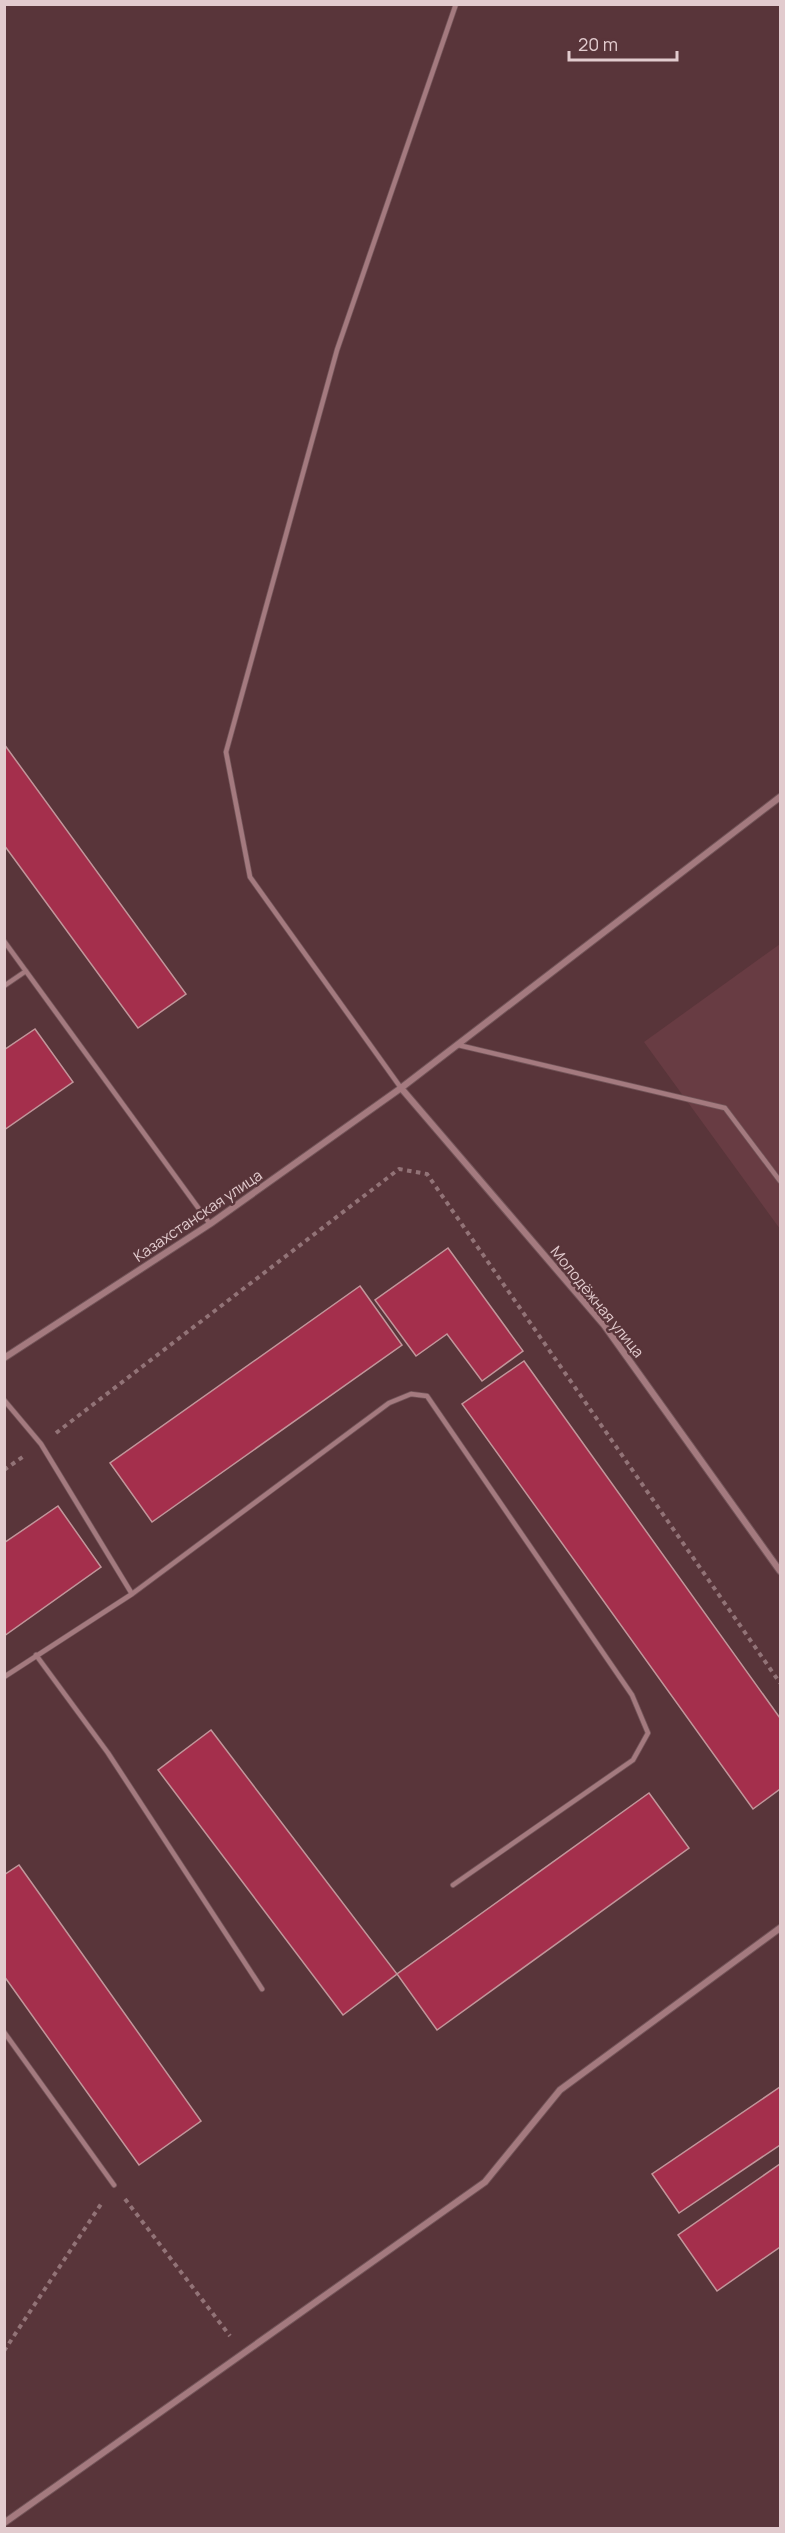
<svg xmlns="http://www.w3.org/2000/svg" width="785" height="2533" font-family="Manrope,sans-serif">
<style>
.built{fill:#683c43}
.building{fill:#a42f4c;stroke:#c2969b;stroke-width:1.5}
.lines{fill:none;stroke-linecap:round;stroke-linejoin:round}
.lane-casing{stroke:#725458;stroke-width:6}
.street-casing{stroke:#725458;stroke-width:8}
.path{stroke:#927377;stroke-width:4;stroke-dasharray:4.5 4.5;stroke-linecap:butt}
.lane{stroke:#a47a7f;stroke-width:4.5}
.street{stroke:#a47a7f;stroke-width:6}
.labels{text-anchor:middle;stroke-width:5;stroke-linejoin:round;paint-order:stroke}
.street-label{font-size:15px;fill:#e2cbce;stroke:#59353a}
</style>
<rect width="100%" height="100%" fill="#59353a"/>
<!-- built -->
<path class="built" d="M780,944v285l-136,-187z"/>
<!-- building -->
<path class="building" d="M4,744l182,250 -48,34 -134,-183z
M35,1029l38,53 -69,48v-80z
M448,1248l75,103 -41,30 -35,-47 -31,22 -41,-56z
M360,1286l42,59 -250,177 -42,-59z
M524,1361l256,357v71l-27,20 -291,-405z
M58,1506l43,61 -97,69v-93z
M211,1730l186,244 -54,41 -185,-245z
M649,1793l40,55 -252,182 -40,-56z
M19,1865l182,256 -62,44 -135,-189v-101z
M780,2087v58l-101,68 -27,-39z
M780,2164v83l-63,44 -39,-56z"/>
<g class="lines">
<!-- lane casing -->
<g class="lane-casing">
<path id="lane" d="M4,941l206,283
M4,986l22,-15
M458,1045l267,63 55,73
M401,1088l-151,-211 -24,-125 111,-402 119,-346
M4,1400l37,44 91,150 -128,83
M132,1594l257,-191 22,-9 16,2 205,299 16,38 -15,27 -180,125
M36,1655l72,98 154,236
M4,2032l110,153"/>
</g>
<!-- street casing -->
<g class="street-casing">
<path id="street" d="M401,1088l203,237 176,246
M4,1358l206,-134 191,-136 379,-291
M4,2523l481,-341 75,-92 220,-162"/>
</g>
<!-- path -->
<path class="path" d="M56,1433l343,-264 28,5 353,509
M4,1470l20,-14
M125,2199l105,137
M4,2351l99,-150"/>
<!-- lane -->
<use href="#lane" class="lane"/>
<!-- street -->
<use href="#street" class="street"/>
</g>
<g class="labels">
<!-- street labels -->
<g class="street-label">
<text transform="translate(198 1216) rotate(-34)" y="5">Казахстанская улица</text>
<text transform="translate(597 1302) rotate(51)" y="5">Молодёжная улица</text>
</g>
</g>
<!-- border -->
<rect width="785" height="2533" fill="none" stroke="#e2cbce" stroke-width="12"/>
<!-- scale -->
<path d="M569 51v9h108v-9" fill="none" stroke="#e2cbce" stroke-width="3"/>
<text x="578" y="51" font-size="18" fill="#e2cbce" stroke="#59353a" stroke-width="4.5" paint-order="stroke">20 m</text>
</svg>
